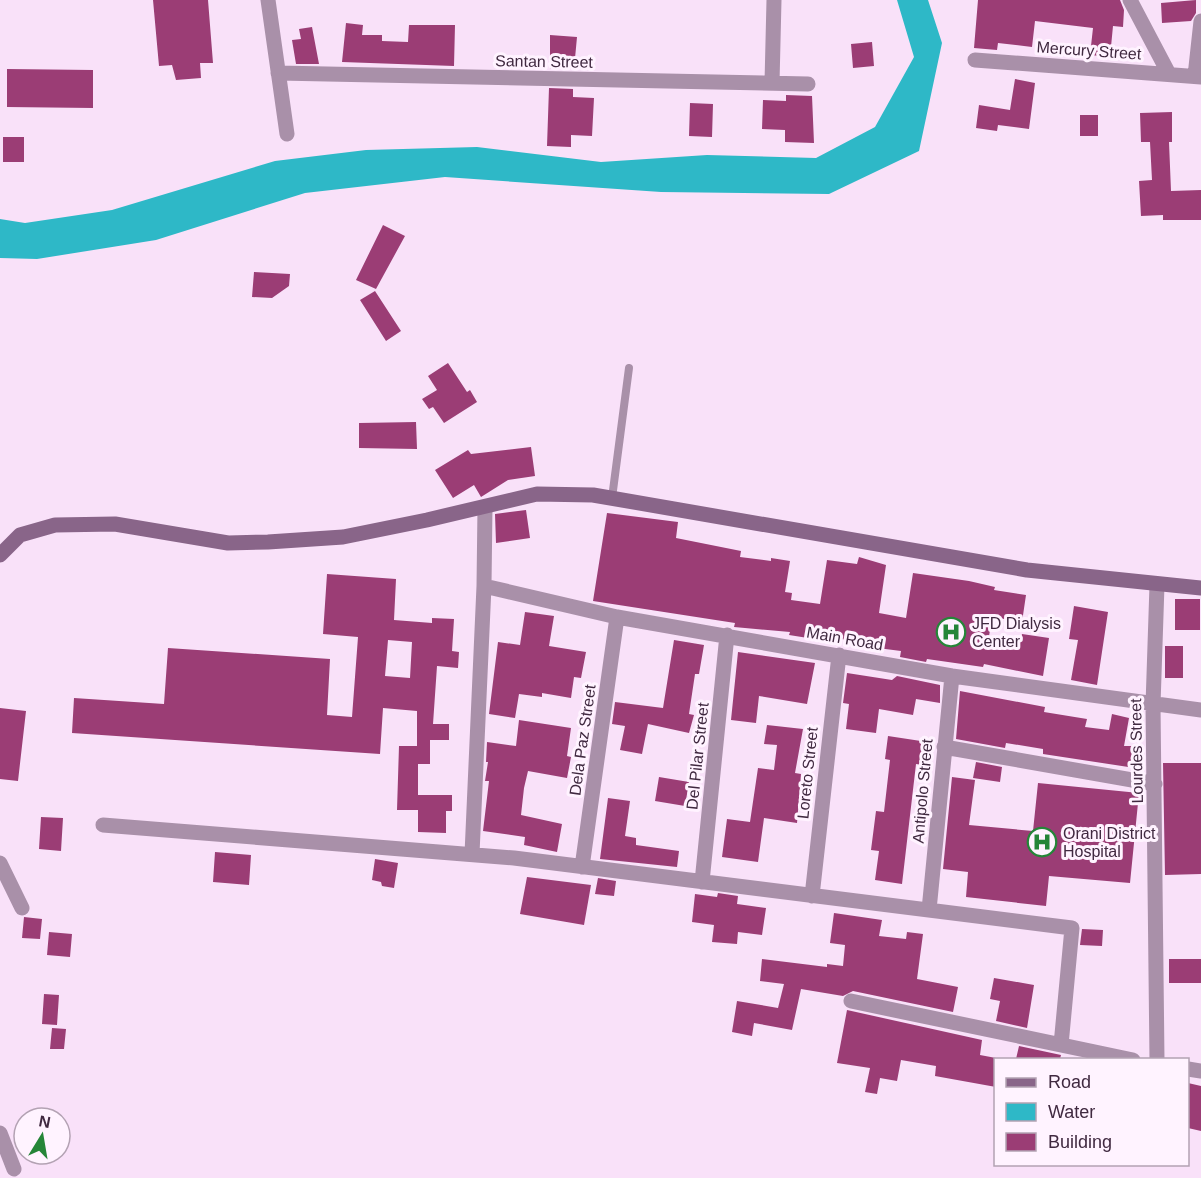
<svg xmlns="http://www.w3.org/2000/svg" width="1201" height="1178" font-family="Arial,sans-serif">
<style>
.water{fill:#2eb8c7}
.building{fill:#9b3d75;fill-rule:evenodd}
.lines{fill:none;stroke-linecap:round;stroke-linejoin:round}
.lane{stroke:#a990a9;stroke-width:8}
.street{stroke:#a990a9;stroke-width:15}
.secondary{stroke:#896589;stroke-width:15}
.labels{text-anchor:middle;stroke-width:6;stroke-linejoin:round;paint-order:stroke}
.street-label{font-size:16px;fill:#402940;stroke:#fff3ff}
.poi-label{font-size:16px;fill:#402940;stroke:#fff3ff;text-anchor:start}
</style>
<rect width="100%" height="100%" fill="#f9e1f9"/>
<!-- water -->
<path class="water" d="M897,0h31l14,43 -23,108 -90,43 -168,-2 -216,-15 -140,16 -149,47 -119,19 -37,-1v-39l25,4 87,-13 163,-49 91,-11 111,-3 124,15 106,-7 109,3 59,-31 39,-70z"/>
<!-- building -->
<path class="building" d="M153,0h55l5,63h-13l1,15 -25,2 -4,-15 -13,1z
M978,0h142l4,10 -1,17 -10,-1 -3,31 -20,-2 3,-27 -58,-7 -3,26 -34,-4 -1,7 -23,-2z
M1196,0v13l-5,8 -29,2 -1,-20z
M346,23l17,2 -1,10h20v6l26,1 1,-17h46l-1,41 -112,-4z
M312,27l7,37h-23l-4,-24 9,-1 -2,-10z
M550,35l27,2 -3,32h-24z
M872,42l2,24 -21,2 -2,-24z
M7,69l86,1v38l-86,-1z
M1015,79l20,4 -6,46 -31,-4 -1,6 -21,-3 3,-23 31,5z
M549,88l24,1v8l21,1 -2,38 -21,-1v12l-24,-1z
M786,95l26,1 2,47 -29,-1v-12l-23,-1 1,-29 23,1z
M690,103l23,1 -1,33 -23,-1z
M1172,112v30h-3l2,49 30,-1v30h-38v-5l-22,1 -2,-35 13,-1 -2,-38h-9l-1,-29z
M1080,115h18v21h-18z
M3,137h21v25h-21z
M383,225l22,11 -29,53 -20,-9z
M254,272l36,2 -1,12 -17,12 -20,-1z
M375,291l26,40 -15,10 -26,-41z
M448,363l19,29 3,-2 7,12 -33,21 -11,-16 -4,2 -7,-10 15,-9 -9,-14z
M416,422l1,27 -58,-1v-25z
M531,447l4,29 -27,4 -27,17 -7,-12 -21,13 -18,-28 33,-20 3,4z
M526,510l4,28 -34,5 -1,-29z
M607,513l71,9 -2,16 65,13 -1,6 31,4v-3l19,3 -5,31 7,1 -1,7 29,4 7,-44 30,4 2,-7 27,8 -7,48 27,5 7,-45 56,8 26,6 -1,3 32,5 -4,27 -30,-5 -4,26 31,5 3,-14 27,4 -6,38 -59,-12 -1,3 -56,-8 -1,3 -26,-5 1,-6 -47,-6v-4l-45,-7 -1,4 -19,-3 1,-3 -56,-5 1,-4 -142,-22z
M327,574l69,5 -2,41 38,3v-5l22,1 -2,32 7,1 -1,16 -21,-2 -4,58h16v16h-19v24h-12v31h34v16h-6v22l-28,-1v-22h-21l2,-64h18v-35l-34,-3 -3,46 -308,-21 2,-35 90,6 4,-56 162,11 -3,56 25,2 6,-80 -35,-3zM388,640l24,2 -2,36 -25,-2z
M1175,599h25v31h-25z
M1074,606l34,6 -11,73 -26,-5 7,-40 -9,-1z
M525,612l29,4 -5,30 37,6 -5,26 -7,-1 -3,21 -29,-5v4l-23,-3 -4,24 -26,-4 9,-72 22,3z
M674,640l30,5 -5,29h-4l-6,40 5,1 -5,18 -41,-9 -6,30 -22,-4 5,-24 -13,-2 3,-22 48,6z
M1165,646h18v32h-18z
M738,652l77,11 -8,41 -48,-8 -3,27 -25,-3z
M847,673l45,7 5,-4 43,9v18l-24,-4 -3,16 -34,-6 -3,24 -30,-4 3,-25 -6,-1z
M960,691l85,16 -1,5 43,7 -2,8 24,3 3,-16 17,4 -5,28h12l-1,22 -92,-14v-5l-37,-6 -1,5 -49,-9z
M0,708l26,3 -8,70 -18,-2z
M519,720l52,8 -4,28 4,1 -4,21 -39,-7 -4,17 -3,27 41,9 -5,28 -33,-7 1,-8 -42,-6 6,-50h-4l3,-19h-2l1,-20 29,4z
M767,725l36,4 -8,44 6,1 -4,49 -33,-5 -6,44 -36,-5 5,-38 23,3 8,-54 16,2 3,-25 -13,-1z
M888,736l46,7 -3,23 -15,-2 -14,120 -27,-4 4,-29 -8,-1 5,-39 8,1 6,-52 -5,-1z
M976,762l26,5 -2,15 -27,-4z
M1163,763h38v111l-36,1z
M659,777l30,5 -4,24 -30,-5z
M952,777l23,3 -6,45 64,6 5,-48 101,10 -9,90 -81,-7 -3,30 -80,-9 2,-25 -25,-3z
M608,798l22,3 -5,35 11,2v7l43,6 -2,16 -77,-8z
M41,817l22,1 -2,33 -22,-2z
M215,852l36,3 -2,30 -36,-3z
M375,859l23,4 -4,25 -12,-2 -1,-4 -9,-2z
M527,877l64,8 -7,40 -64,-11z
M598,878l18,3 -2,15 -19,-2z
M718,893l20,3 -1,8 29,4 -4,27 -24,-3 -1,12 -25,-2 2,-17 -22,-3 3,-28 22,3z
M834,913l48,7 -3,16 27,3 1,-7 16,2 -6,45 41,8 -5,25 -100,-21 -10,5 -42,-7 -9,41 -38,-7 -2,13 -20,-4 5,-31 41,7 6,-24 -24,-3 2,-22 65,8v-3l16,2 2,-21 -15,-2z
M24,917l18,2 -2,20 -18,-1z
M1082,929l21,1 -1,16 -22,-1z
M49,932l23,2 -2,23 -23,-2z
M1169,959h32v24h-32z
M994,978l40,7 -7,43 -31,-7 4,-20 -10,-2z
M44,994l15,1 -2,30 -15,-1z
M847,1010l135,30 -2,15 16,3v29l-61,-11 1,-10 -35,-6 -4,21 -17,-3 -3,16 -12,-2 5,-24 -33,-5z
M52,1028l14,1 -2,20h-14z
M1019,1046l42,9 -1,4h-44z
M1188,1083l13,3v45l-13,-3z"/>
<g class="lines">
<!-- lane -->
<path class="lane" d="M612,498l17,-130"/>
<!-- street -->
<path class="street" d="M268,0l19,134
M1130,0l39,74
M975,60l226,17
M278,73l530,11
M1195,76l6,-55
M772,83l2,-83
M1157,585l-4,120 4,355
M484,586l133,31 335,59 249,34
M944,747l211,37
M103,825l411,33 558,70 -11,117
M472,854l12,-268 1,-79
M0,863l22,45
M582,867l35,-250
M702,882l25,-247
M812,896l27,-241
M929,910l23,-234
M851,1001l282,59
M1188,1069l13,2
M0,1133l14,36"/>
<!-- secondary -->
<path class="secondary" d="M0,555l20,-20 35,-10 60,-1 113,19 40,-1 75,-5 84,-17 110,-26 56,1 434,75 174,18"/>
</g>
<!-- icons -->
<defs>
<g id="hospital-ring" transform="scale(1.5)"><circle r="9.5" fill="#fff3ff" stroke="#258538" stroke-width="1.5"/><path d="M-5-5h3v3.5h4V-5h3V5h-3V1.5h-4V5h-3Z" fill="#258538"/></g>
</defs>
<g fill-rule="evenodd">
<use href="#hospital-ring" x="951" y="632"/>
<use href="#hospital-ring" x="1042" y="842"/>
</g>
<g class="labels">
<!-- street labels -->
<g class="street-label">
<text transform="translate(1089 50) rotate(4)" y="6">Mercury Street</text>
<text transform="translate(544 61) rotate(1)" y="6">Santan Street</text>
<text transform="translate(845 638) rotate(10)" y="6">Main Road</text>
<text transform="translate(582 740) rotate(-82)" y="6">Dela Paz Street</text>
<text transform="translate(1136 751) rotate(-91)" y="6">Lourdes Street</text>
<text transform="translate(697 756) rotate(-84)" y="6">Del Pilar Street</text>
<text transform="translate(807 773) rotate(-84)" y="6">Loreto Street</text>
<text transform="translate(922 791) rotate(-85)" y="6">Antipolo Street</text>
</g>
<!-- poi labels -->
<g class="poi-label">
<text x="972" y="629">JFD Dialysis<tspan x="972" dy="18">Center</tspan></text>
<text x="1063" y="839">Orani District<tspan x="1063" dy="18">Hospital</tspan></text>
</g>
</g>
<!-- legend -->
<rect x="994" y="1058" width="195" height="108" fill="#fff3ff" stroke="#b3a2b3" stroke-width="1.5"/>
<rect x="1006" y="1078" width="30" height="9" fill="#896589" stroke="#b3a2b3" stroke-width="1.5"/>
<text x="1048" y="1088" font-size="18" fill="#402940">Road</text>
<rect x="1006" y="1103" width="30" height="18" fill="#2eb8c7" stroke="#b3a2b3" stroke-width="1.5"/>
<text x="1048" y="1118" font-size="18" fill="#402940">Water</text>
<rect x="1006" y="1133" width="30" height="18" fill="#9b3d75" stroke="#b3a2b3" stroke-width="1.5"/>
<text x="1048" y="1148" font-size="18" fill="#402940">Building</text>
<!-- north arrow -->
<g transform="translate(42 1136) rotate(11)"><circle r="28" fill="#fff3ff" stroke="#b3a2b3" stroke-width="1.5"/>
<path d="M0-4.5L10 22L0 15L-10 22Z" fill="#258538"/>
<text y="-9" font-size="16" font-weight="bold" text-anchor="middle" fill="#402940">N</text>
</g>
</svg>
